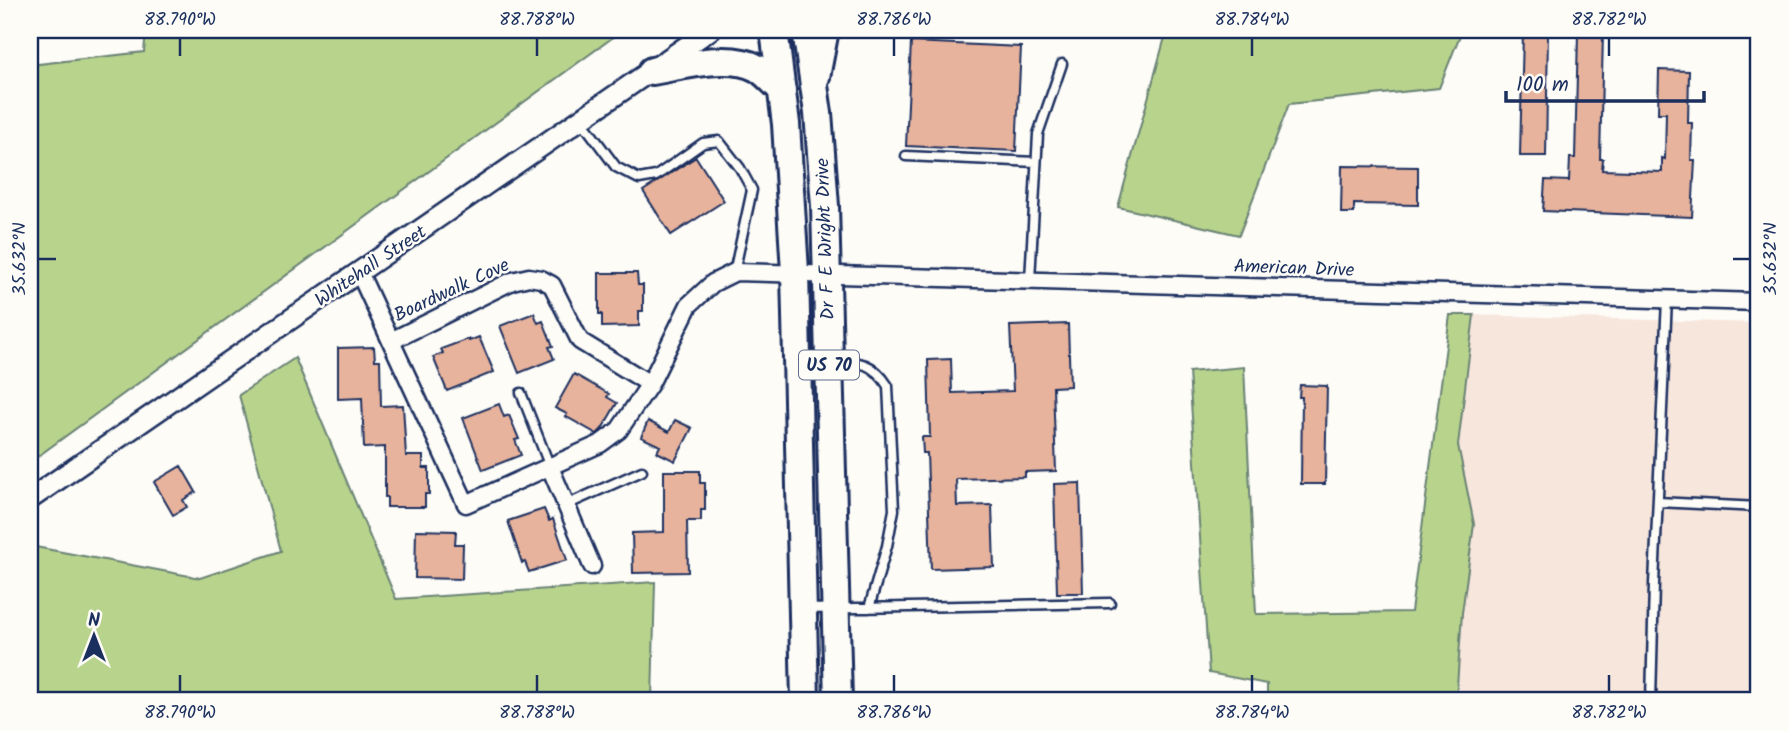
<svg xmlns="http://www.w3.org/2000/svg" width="1789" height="731" font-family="Kalam,sans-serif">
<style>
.built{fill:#f7e6dc}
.green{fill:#b8d48c;stroke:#6a8275;stroke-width:2}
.building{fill:#e8b39c;stroke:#1b2f5e;stroke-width:2}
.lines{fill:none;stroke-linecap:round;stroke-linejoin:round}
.service-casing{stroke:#1b2f5e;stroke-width:13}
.minor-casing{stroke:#1b2f5e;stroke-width:21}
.tertiary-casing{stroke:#1b2f5e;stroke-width:24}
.primary-casing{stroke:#1b2f5e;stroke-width:30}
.trunk-casing{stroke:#1b2f5e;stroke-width:32}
.service{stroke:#fdfcf7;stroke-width:8}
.minor{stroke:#fdfcf7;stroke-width:16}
.tertiary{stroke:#fdfcf7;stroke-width:19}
.primary{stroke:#fdfcf7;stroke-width:24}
.trunk{stroke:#fdfcf7;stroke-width:26}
.ticks{fill:none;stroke:#1b2f5e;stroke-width:2.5}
.labels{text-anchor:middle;stroke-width:5;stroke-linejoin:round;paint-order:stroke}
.shield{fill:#fdfcf7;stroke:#5f6c8c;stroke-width:2}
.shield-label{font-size:18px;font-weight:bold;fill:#1b2f5e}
.street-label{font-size:19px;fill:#1b2f5e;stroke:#fdfcf7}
.neatline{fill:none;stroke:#1b2f5e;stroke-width:2.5}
.ticks-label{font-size:18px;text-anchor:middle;fill:#1b2f5e}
</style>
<rect width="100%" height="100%" fill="#fdfcf7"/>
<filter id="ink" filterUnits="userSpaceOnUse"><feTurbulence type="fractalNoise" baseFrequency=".0143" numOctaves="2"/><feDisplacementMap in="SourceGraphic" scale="14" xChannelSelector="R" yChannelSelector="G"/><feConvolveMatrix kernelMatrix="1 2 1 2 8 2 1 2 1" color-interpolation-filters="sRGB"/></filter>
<g filter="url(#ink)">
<!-- built -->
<path class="built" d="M1474,315l285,8v378h-303l6,-88 12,-89 -16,-79z"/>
<!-- green -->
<path class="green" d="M146,30h477l-593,432v-397l114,-13z
M1167,30h295l-23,58 -150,16 -50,131 -121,-28z
M1450,315h24l-16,130 16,79 -12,89 -6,88h-189v-17l-58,-11 -20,-301 55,-5 12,247 155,-2z
M295,358l101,241 259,-17 -3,119h-622v-155l170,32 81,-27 -42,-156z"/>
<!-- building -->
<path class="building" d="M1523,32l25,1 -2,123h-26z
M1578,33l25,1 -3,125h3l-1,11 60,2v-14l3,1 1,-46h-8l1,-43 30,1 -1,52h4l-1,37h4l-3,57 -149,-6 2,-31 24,1 1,-23h5z
M911,42l110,5 -5,104 -110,-5z
M696,157l28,44 -53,34 -28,-44z
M1342,166l76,1v38l-64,-1v9h-13z
M599,273h38l1,12h5v26h-4v15l-37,1v-13h-3z
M534,313l4,10 5,-2 10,25 -4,1 5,12 -35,14 -19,-47z
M1068,324l2,62 -17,1 3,84 -31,1v5l-69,2 1,27 35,-1 2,62 -63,2 -4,-116h-4l-1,-16h8l-2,-77 23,-1 1,34 61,-2 -3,-65z
M479,337l15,35 -47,19 -14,-34 10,-4 -2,-4 27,-10 1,2z
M374,347l1,13h5l1,46 22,-1 3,51h17v12h6v26h-4v13h-38v-10h-2v-50l-21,1 -2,-50 -24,1v-51z
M574,374l35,20 -2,3 10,6 -15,26 -5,5 -32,-18 2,-2 -12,-6z
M1300,385l27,1 -2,98h-24l1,-87h-3z
M499,404l5,13 5,-2 10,24 -4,1 6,15 -38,15 -20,-52z
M675,420l17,8 -17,33 -18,-9 3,-6 -19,-9 7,-16 21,11z
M181,466l15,26 -13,8 4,7 -14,8 -19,-33z
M664,471h36v12h5v27h-4v11h-14l1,51 -55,1 -1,-40 32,-1z
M1080,483l3,110h-26l-3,-109z
M544,509l5,12 4,-2 14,41 -38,12 -4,-10 -3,1 -14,-42z
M416,530l40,1 -1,13h8l-1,35 -47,-1z"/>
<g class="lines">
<!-- service casing -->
<g class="service-casing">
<path id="service" d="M581,120l35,47 23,12 17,-3 47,-33 16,-2 21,27 12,22 -18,83
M906,156l130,6
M1030,280l8,-146 24,-70
M832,362c28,0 40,-1 56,24l6,124 -7,36 -18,62
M521,393l29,74
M1658,502l101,5
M566,505l76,-34
M805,609l305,-6
M1651,701l3,-117 13,-285"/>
</g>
<!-- minor casing -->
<g class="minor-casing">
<path id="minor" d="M359,272l107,232 134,-60 19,-14 31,-46 39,-79 24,-22 22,-11 1024,30
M391,341l121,-60 17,-4 12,2 11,6 28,56 70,43
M550,467l42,99"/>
</g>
<!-- tertiary casing -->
<g class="tertiary-casing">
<path id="tertiary" d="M30,499l680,-469"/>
</g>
<!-- primary casing -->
<g class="primary-casing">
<path id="primary" d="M817,77l9,-47"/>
</g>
<!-- trunk casing -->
<g class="trunk-casing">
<path id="trunk" d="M774,30l12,94 9,148 10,429
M806,30l12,83 7,93 13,495
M652,71c30,-5 78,-18 105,-3 9,5 17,15 25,22"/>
</g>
<!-- service -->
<use href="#service" class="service"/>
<!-- minor -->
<use href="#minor" class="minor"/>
<!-- tertiary -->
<use href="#tertiary" class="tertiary"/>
<!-- primary -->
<use href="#primary" class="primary"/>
<!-- trunk -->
<use href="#trunk" class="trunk"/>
</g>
</g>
<!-- ticks -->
<path class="ticks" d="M180,38v18M537,38v18M894,38v18M1252,38v18M1609,38v18M38,259h18M1733,259h17M180,675v17M537,675v17M894,675v17M1252,675v17M1609,675v17"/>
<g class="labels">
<!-- shield labels -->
<rect class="shield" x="799" y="350.5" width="60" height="29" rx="5"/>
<g class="shield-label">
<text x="829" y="371">US 70</text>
</g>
<!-- street labels -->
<g class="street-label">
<text transform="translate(824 239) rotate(-92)" y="7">Dr F E Wright Drive</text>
<text transform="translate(370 265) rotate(-34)" y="7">Whitehall Street</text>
<text transform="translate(1294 267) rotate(2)" y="7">American Drive</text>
<text transform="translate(451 289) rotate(-25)" y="7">Boardwalk Cove</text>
</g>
</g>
<!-- margin -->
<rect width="1789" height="731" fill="none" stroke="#fdfcf7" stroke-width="77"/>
<!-- north arrow -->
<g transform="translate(94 636)" stroke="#fdfcf7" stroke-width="5" paint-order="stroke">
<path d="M0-5L12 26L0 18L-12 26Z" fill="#1b2f5e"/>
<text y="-10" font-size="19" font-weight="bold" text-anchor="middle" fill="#1b2f5e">N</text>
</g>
<!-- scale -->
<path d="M1506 91v10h198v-10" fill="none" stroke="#1b2f5e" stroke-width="3.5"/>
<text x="1516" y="91" font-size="21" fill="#1b2f5e" stroke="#fdfcf7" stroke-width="5" paint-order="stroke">100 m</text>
<rect x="38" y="38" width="1712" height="654" class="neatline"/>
<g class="ticks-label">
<text x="180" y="25">88.790°W</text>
<text x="537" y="25">88.788°W</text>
<text x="894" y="25">88.786°W</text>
<text x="1252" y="25">88.784°W</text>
<text x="1609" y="25">88.782°W</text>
<text transform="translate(19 259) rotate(-90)" y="6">35.632°N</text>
<text transform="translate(1770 259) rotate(-90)" y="6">35.632°N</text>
<text x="180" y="718">88.790°W</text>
<text x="537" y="718">88.788°W</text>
<text x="894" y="718">88.786°W</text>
<text x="1252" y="718">88.784°W</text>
<text x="1609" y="718">88.782°W</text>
</g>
</svg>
